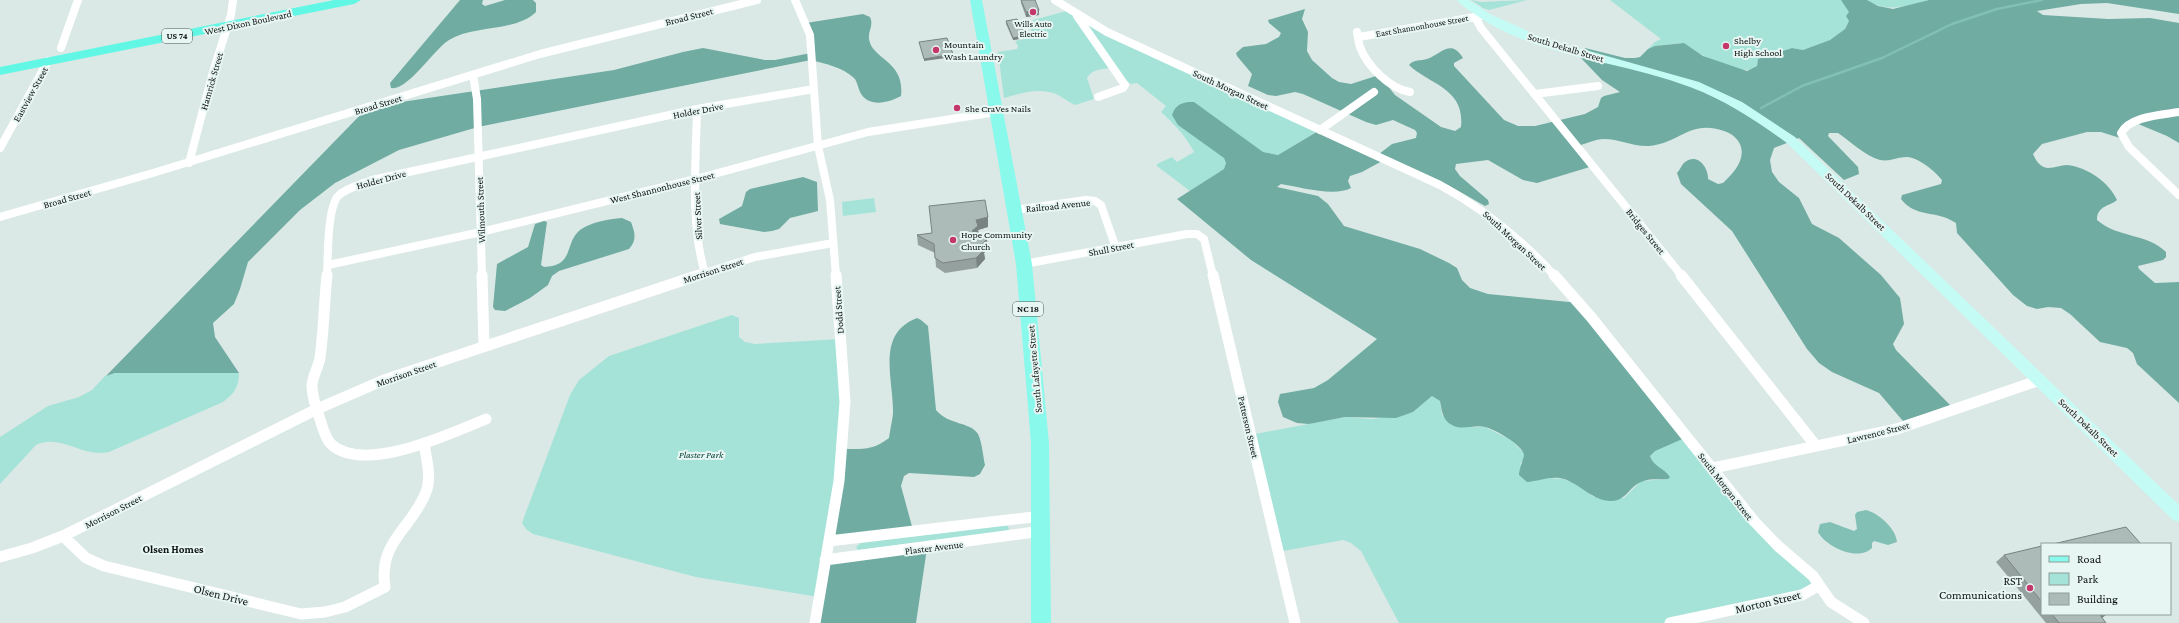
<svg xmlns="http://www.w3.org/2000/svg" width="2179" height="623" font-family="'Crimson Pro',serif">
<style>
.green{fill:#a5e3d8}
.forest{fill:#70aca2}
.water{fill:#82bfb5}
.lines{fill:none;stroke-linecap:round;stroke-linejoin:round}
.stream{stroke:#82bfb5;stroke-width:2.5}
.minor-far1{stroke:#fff;stroke-width:8}
.minor{stroke:#fff;stroke-width:11}
.secondary{fill:#c4fcf5;fill-rule:evenodd}
.primary{fill:#89f9eb;fill-rule:evenodd}
.trunk{fill:#62f7e4;fill-rule:evenodd}
.wall{fill:#95a19e}
.shaded-wall{fill:#798381}
.building{fill:#adbbb8;stroke:#798381}
.poi-dot{fill:#c3376b;stroke:#e7f6f3;stroke-width:1.5}
.labels{text-anchor:middle;stroke-width:4;stroke-linejoin:round;paint-order:stroke}
.far-poi-label{font-size:9px;fill:#0d1211;stroke:#e7f6f3}
.far-street-label{font-size:9px;fill:#0d1211;stroke:#e7f6f3}
.shield{fill:#e7f6f3;stroke:#4e5655;stroke-width:1}
.shield-label{font-size:9px;font-weight:bold;fill:#0d1211}
.street-label{font-size:10px;fill:#0d1211;stroke:#e7f6f3}
.poi-label{font-size:10px;fill:#0d1211;stroke:#e7f6f3;text-anchor:start}
.park-label{font-size:10px;font-style:italic;fill:#0a433c;stroke:#e7f6f3}
.neighbourhood-label{font-size:11px;font-weight:bold;fill:#0d1211;stroke:#e7f6f3}
.near-poi-label{font-size:12px;fill:#0d1211;stroke:#e7f6f3;text-anchor:end}
.near-street-label{font-size:12px;fill:#0d1211;stroke:#e7f6f3}
</style>
<rect width="100%" height="100%" fill="#dae9e6"/>
<!-- green -->
<path class="green" d="M1471,0l10,2 46,-2 -38,10 -6,-2z
M1610,0h231l8,9v12l-4,8 -15,11 -27,10 -11,-2 -34,11 -1,7c-16,14 -60,-14 -76,-23 -11,2 -22,1 -33,6l7,-7 6,-3z
M1867,0h62c-21,5 -42,14 -62,0z
M1070,10l250,120 -42,25 -15,-3 -39,6 2,5 -2,6 -34,22 -33,-25v-2l15,-7 5,5 17,-10c-8,-16 -20,-28 -33,-40l5,-6 -29,-23 -6,1 -9,-6 -8,-10c-11,1 -21,0 -27,10l7,21 -19,6c-7,-3 -11,-7 -17,-10 -18,-8 -36,-2 -54,3l-6,-46 19,-3 1,-3 -3,-5 20,-4 -5,-9 3,-8z
M874,198l2,14 -33,4 -1,-14z
M732,315l7,3v19l6,5 10,2 85,-5 5,63 -26,195 -123,-20 -163,-43 -7,-5 -4,-6 4,-11 44,-117 9,-15 30,-24z
M115,373h124c0,14 -5,21 -16,29l-114,50c-27,6 -48,-19 -73,-7l-36,39v-47l48,-31 31,-9 13,-7 13,-14z
M1432,396l8,5 2,14 19,12h24l26,13 13,13v6l-4,5 14,17 15,-3 14,1 13,5 18,13 30,1 17,-17 27,-2 -16,-18 -2,-5 3,-5 34,-14 131,149 -148,37h-271l-38,-72 -10,-8 -8,-3 -65,12 -28,-117 95,-18 28,2 40,-7z
M1007,525l2,3 -1,3 -150,19 -2,-3 5,-4z"/>
<!-- forest -->
<path class="forest" d="M460,0h23l-1,4 3,2 20,-6h28l3,3v9c-20,20 -63,13 -87,28 -15,9 -41,51 -58,48l-1,-5z
M1841,0h26l11,6 15,3 36,-9h250v14l-72,-11 -26,1 -44,7 6,4 65,4 42,-1 29,5v120l-12,-7 -36,-15 -11,17 -19,-6h-14l-45,12 -9,10c3,7 7,13 15,14 7,0 13,-3 19,-3 20,2 42,17 50,35 -6,6 -20,5 -20,20 20,18 50,13 69,32v5l-3,3 -25,6 1,3 16,14 24,-1v121l-42,-39 -4,-11 -6,-5 -27,-6 -30,-28 -9,-6 -13,-1 -11,2 -10,-3 -14,-11 -56,-62 -1,-10c-21,-14 -39,-4 -55,-24l1,-4 39,-11 1,-4c-6,-8 -24,-23 -35,-23 -10,0 -17,5 -27,3 -15,-4 -30,-19 -42,-27h-9l-1,3 30,31 1,7 -15,6 -45,-42 -25,10 -4,12 2,12 7,10 20,16 13,26 27,14 42,37 19,23 4,26 -11,20 3,6 55,56 -48,15 -24,-28 -47,-21 -13,-9 -12,-14 -75,-118 -51,-47 -4,-11c3,-3 5,-9 8,-11 13,-10 24,7 23,17l10,5 5,-1c9,-8 22,-22 18,-36 -2,-8 -10,-14 -17,-16 -34,-12 -44,12 -75,15 -15,1 -30,-7 -45,-7 -9,0 -18,5 -27,7l16,20 -56,17 -14,-3 -35,-20 -32,4 -1,5 5,7 28,24 1,4 -4,2 -37,-21 -69,-31 13,-10 24,-6 1,-5 -2,-3 -22,-10 -17,5 -10,-3 -63,-28 -8,-2 -19,4 -8,-1 -20,-9 4,-12 -15,-18 -1,-3 7,-6 23,-3 13,-7 2,-4 -12,-10 -1,-3 37,-11 -3,10 6,13 -1,19 5,9 20,18 7,4 12,2 28,-9 16,20 46,32 14,4 6,-4c4,-39 -31,-42 -52,-62 5,-6 12,-4 18,-6 14,-5 24,-21 36,-1l-9,5v3l50,54 14,6h17l50,-12 13,-7 3,-9 3,-2 16,-4 -18,-12 -22,-23 5,-9 40,10h10l5,-1 8,-8 7,-3 29,-3 19,13 44,15 10,-5 1,-7 34,-11 11,2 27,-10 15,-11 4,-8 -3,-5 3,-4z
M863,14l7,3c4,9 -2,13 -1,22 3,21 36,21 32,57 -13,7 -33,12 -41,-4 -2,-5 -3,-11 -6,-14 -12,-11 -28,-14 -43,-18l-333,67 -79,23 -64,33 -35,27 -52,52 -8,27 -6,15 -21,19 2,14 24,36h-124l-9,3 262,-269 246,-37 69,-18 20,-4 62,12h10l36,-7 -5,-30z
M1188,102h6l69,50 15,3 42,-25 64,30 -22,12 -12,4 -2,5 3,7c-16,9 -52,-1 -70,-4l-4,3 41,9 10,8 16,22 76,23 29,14 8,5 5,12 8,8 18,6 91,9 108,134 -32,14 -5,5c3,10 14,12 20,21l-2,2c-9,1 -19,-1 -27,3 -12,5 -15,19 -30,19 -18,0 -31,-17 -47,-22 -12,-4 -25,2 -37,3l-8,-7c0,-6 5,-17 5,-20 -1,-10 -30,-26 -39,-28 -11,-3 -23,4 -33,-2 -10,-5 -10,-15 -12,-24l-8,-5 -19,16 -17,6 -51,-1 -36,7 -12,-1 -14,-6 -5,-15 2,-8 34,-6 14,-8 49,-41 -126,-79 -74,-61 47,-30 2,-6 -2,-5 -46,-33 -6,-10c3,-9 7,-11 16,-13z
M803,177l14,5 1,29 -28,7 -11,11 -7,2 -8,1 -44,-8 -1,-5 23,-13 4,-14 4,-3z
M622,218l9,4c4,11 6,18 -2,27l-70,22 -7,5 -4,9 -18,13 -25,13 -10,-1 -2,-3 4,-43 31,-17 7,-23 9,-3 3,1 -6,43 3,2c31,-1 20,-24 36,-37 11,-8 28,-11 42,-12z
M917,318l4,2 7,6 8,84c12,15 35,12 42,24 4,8 5,22 7,31l-5,9 -6,3 -65,-4 -5,3 -3,10 12,44 -84,11 12,-92c20,0 31,2 48,-11 1,-8 3,-16 4,-24 1,-34 -18,-80 24,-96z
M927,548l-11,75h-101l10,-63z"/>
<!-- water -->
<path class="water" d="M1866,510c12,3 30,18 31,32l-9,3 -14,-4 -2,2v5c-14,14 -46,-1 -54,-16l2,-8 10,-2 24,9 3,-2 -2,-14 2,-3z"/>
<g class="lines">
<!-- stream -->
<path class="stream" d="M1761,108l41,-22 80,-28 70,-34 45,-15 45,-9"/>
<!-- minor-far1 -->
<path class="minor-far1" d="M795,0l15,35 8,111 12,54 6,76
M1055,0l52,32 333,153c44,24 81,54 115,91
M1077,16l48,69 -2,3 -25,9
M1475,17l6,11 201,248
M1357,32c1,5 1,10 3,15 7,19 30,42 50,45
M1359,37l122,-21
M61,48l17,-48
M473,75l4,24 5,177
M1535,94l63,-8
M697,109c-1,50 -7,117 8,164
M2179,112c-17,3 -49,4 -58,21l8,14 50,48
M1320,130l54,-38
M0,148l48,-87
M189,163l24,-91 18,-57 2,-15
M1015,210l71,-10 9,1 6,4 15,43
M0,217l153,-44 387,-119 217,-54
M1024,264l163,-30h10l7,5 9,37
M328,265l153,-33 215,-53 172,-47 128,-20
M327,276c1,-18 0,-67 11,-80 8,-8 24,-12 34,-16l325,-71 117,-20
M696,276l59,-19 78,-14"/>
<!-- minor -->
<path class="minor" d="M327,275c-3,28 -3,55 -7,82 -1,10 -8,19 -8,29 0,11 4,22 8,33 2,7 5,19 11,25 33,31 120,-11 155,-25
M482,275l2,71
M1213,275l82,348
M1554,275l37,42 163,204 24,25 35,30 18,26 33,21
M1681,275l135,171
M1713,468l184,-39 143,-49
M63,536l23,22 18,8 197,48 24,-2 20,-5 40,-20c-7,-46 27,-58 41,-95 6,-15 0,-34 -2,-49
M829,541l213,-25
M0,557l32,-9 31,-12 254,-127 67,-29 315,-105
M825,560l217,-29
M815,623l24,-142 6,-79 -9,-127
M1670,623l132,-28 16,-9"/>
<!-- secondary -->
<path class="secondary" d="M1457,0h12l21,14 53,24 156,44 43,20 53,35 384,368v17l-6,-2 -386,-377c-30,-22 -62,-43 -97,-56 -70,-27 -152,-29 -214,-72 -6,-5 -15,-9 -19,-15z"/>
<!-- primary -->
<path class="primary" d="M970,0h12l50,264 17,179 2,180h-20v-180l-15,-179z"/>
<!-- trunk -->
<path class="trunk" d="M334,0h27l-7,4 -354,71v-8z"/>
</g>
<!-- wall -->
<path class="wall" d="M1021,0h14l4,15 -13,2 -5,-14z
M1006,21l20,14v3l-13,2 -7,-16z
M988,227l-10,3 1,5 9,14 -4,4 1,6 -8,9 -32,5 -9,-6 -1,-14 -17,-8 -1,-10 15,-2z
M2042,546v68h65l-5,4 4,5h-60l-50,-61 8,-7z"/>
<!-- shaded-wall -->
<path class="shaded-wall" d="M1039,10v5l-13,2v-5z
M1026,35v3l-13,2v-2z
M953,54v3l-29,4v-2z
M988,217v10l-10,3 1,5 -7,-4 4,-11z
M987,239l1,10 -4,4 1,6 -8,9 -1,-10 7,-15z
M2105,614h2l-8,6 1,-5z"/>
<!-- building -->
<path class="building" d="M1021,0h14l4,10 -13,2z
M1017,19l9,16 -13,3 -7,-17z
M947,38l6,16 -29,5 -5,-17z
M985,200l3,17 -12,3 2,6 -6,5 15,8 -4,4 1,7 -8,8 -33,5 -8,-5 -1,-14 -17,-9 15,-2 -3,-27z
M2126,527l15,17h-88z
M2042,546v56l-38,-47z
M2052,614h53l-5,1 6,8h-47z"/>
<!-- markers -->
<g class="poi-dot">
<circle cx="1033" cy="12" r="4"/>
<circle cx="1726" cy="46" r="4"/>
<circle cx="936" cy="50" r="4"/>
<circle cx="957" cy="108" r="4"/>
<circle cx="953" cy="240" r="4"/>
<circle cx="2030" cy="588" r="4"/>
</g>
<g class="labels">
<!-- far-poi labels -->
<g class="far-poi-label">
<text x="1033" y="27">Wills Auto<tspan x="1033" dy="10">Electric</tspan></text>
</g>
<!-- far-street labels -->
<g class="far-street-label">
<text transform="translate(1422 26) rotate(-10)" y="3">East Shannonhouse Street</text>
</g>
<!-- shield labels -->
<g class="shield">
<rect x="162" y="29" width="30" height="14" rx="3"/>
<rect x="1013" y="302" width="30" height="14" rx="3"/>
</g>
<g class="shield-label">
<text x="177" y="39">US 74</text>
<text x="1028" y="312">NC 18</text>
</g>
<!-- street labels -->
<g class="street-label">
<text transform="translate(689 16) rotate(-14)" y="4">Broad Street</text>
<text transform="translate(248 22) rotate(-12)" y="4">West Dixon Boulevard</text>
<text transform="translate(1566 47) rotate(17)" y="4">South Dekalb Street</text>
<text transform="translate(211 81) rotate(-74)" y="4">Hamrick Street</text>
<text transform="translate(1231 89) rotate(25)" y="4">South Morgan Street</text>
<text transform="translate(30 94) rotate(-61)" y="4">Eastview Street</text>
<text transform="translate(378 104) rotate(-17)" y="4">Broad Street</text>
<text transform="translate(698 110) rotate(-11)" y="4">Holder Drive</text>
<text transform="translate(381 179) rotate(-15)" y="4">Holder Drive</text>
<text transform="translate(662 187) rotate(-14)" y="4">West Shannonhouse Street</text>
<text transform="translate(67 198) rotate(-16)" y="4">Broad Street</text>
<text transform="translate(1856 201) rotate(44)" y="4">South Dekalb Street</text>
<text transform="translate(1058 205) rotate(-6)" y="4">Railroad Avenue</text>
<text transform="translate(480 210) rotate(-92)" y="4">Wilmouth Street</text>
<text transform="translate(697 216) rotate(-93)" y="4">Silver Street</text>
<text transform="translate(1646 231) rotate(51)" y="4">Bridges Street</text>
<text transform="translate(1515 240) rotate(43)" y="4">South Morgan Street</text>
<text transform="translate(1111 248) rotate(-11)" y="4">Shull Street</text>
<text transform="translate(713 270) rotate(-18)" y="4">Morrison Street</text>
<text transform="translate(838 310) rotate(-94)" y="4">Dodd Street</text>
<text transform="translate(1034 369) rotate(-95)" y="4">South Lafayette Street</text>
<text transform="translate(406 373) rotate(-19)" y="4">Morrison Street</text>
<text transform="translate(1249 427) rotate(77)" y="4">Patterson Street</text>
<text transform="translate(2089 427) rotate(44)" y="4">South Dekalb Street</text>
<text transform="translate(1878 432) rotate(-14)" y="4">Lawrence Street</text>
<text transform="translate(1726 486) rotate(52)" y="4">South Morgan Street</text>
<text transform="translate(113 511) rotate(-27)" y="4">Morrison Street</text>
<text transform="translate(934 547) rotate(-7)" y="4">Plaster Avenue</text>
</g>
<!-- poi labels -->
<g class="poi-label">
<text x="1734" y="44">Shelby<tspan x="1734" dy="12">High School</tspan></text>
<text x="944" y="48">Mountain<tspan x="944" dy="12">Wash Laundry</tspan></text>
<text x="965" y="112">She CraVes Nails</text>
<text x="961" y="238">Hope Community<tspan x="961" dy="12">Church</tspan></text>
</g>
<!-- park labels -->
<g class="park-label">
<text x="701" y="458">Plaster Park</text>
</g>
<!-- neighbourhood labels -->
<g class="neighbourhood-label">
<text x="173" y="553">Olsen Homes</text>
</g>
<!-- near-poi labels -->
<g class="near-poi-label">
<text x="2022" y="585">RST<tspan x="2022" dy="14">Communications</tspan></text>
</g>
<!-- near-street labels -->
<g class="near-street-label">
<text transform="translate(221 595) rotate(14)" y="4">Olsen Drive</text>
<text transform="translate(1768 602) rotate(-13)" y="4">Morton Street</text>
</g>
</g>
<!-- legend -->
<rect x="2041" y="543" width="130" height="72" fill="#e7f6f3" stroke="#909b99"/>
<rect x="2049" y="556" width="20" height="6" fill="#89f9eb" stroke="#909b99"/>
<text x="2077" y="563" font-size="12" fill="#0d1211">Road</text>
<rect x="2049" y="573" width="20" height="12" fill="#a5e3d8" stroke="#909b99"/>
<text x="2077" y="583" font-size="12" fill="#0d1211">Park</text>
<rect x="2049" y="593" width="20" height="12" fill="#adbbb8" stroke="#909b99"/>
<text x="2077" y="603" font-size="12" fill="#0d1211">Building</text>
</svg>
